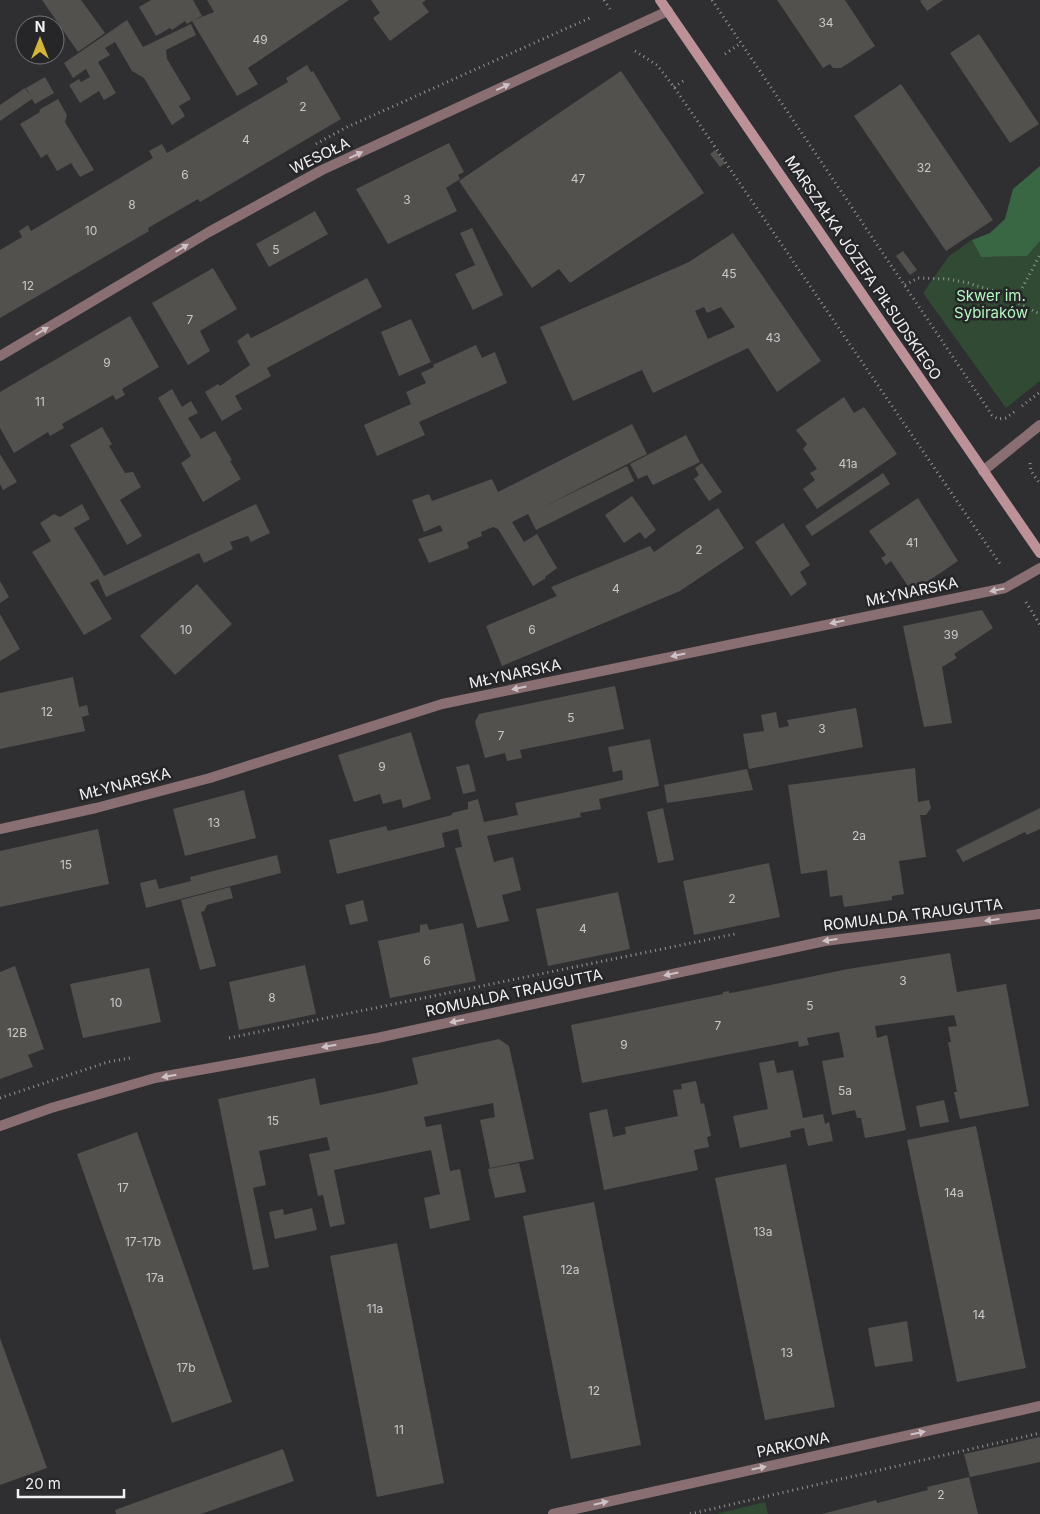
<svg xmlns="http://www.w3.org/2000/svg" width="1040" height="1514" font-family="Inter,sans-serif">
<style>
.green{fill:#304a34}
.forest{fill:#3a6743}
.building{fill:#53514e;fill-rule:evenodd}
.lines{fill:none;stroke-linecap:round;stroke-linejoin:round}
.path{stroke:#949497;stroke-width:3;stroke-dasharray:1 4;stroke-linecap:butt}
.street{stroke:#896e72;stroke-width:10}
.secondary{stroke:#bc9197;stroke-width:10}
.oneway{fill:#cdc3c6}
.labels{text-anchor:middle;stroke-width:5;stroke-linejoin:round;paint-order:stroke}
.number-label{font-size:12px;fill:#cac9ca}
.street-label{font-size:15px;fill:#f1f1f3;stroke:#262528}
.park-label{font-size:15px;fill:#b2f9be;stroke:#262528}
</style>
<rect width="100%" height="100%" fill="#2f2f32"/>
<!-- green -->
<path class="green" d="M972,240l9,17 46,-1 13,-15v140l-34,27 -83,-115 26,-37z
M765,1502l3,12h-52z"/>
<!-- forest -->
<path class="forest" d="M1040,166v75l-13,15 -46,1 -9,-17 18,-7 15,-14 8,-30z"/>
<!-- building -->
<path class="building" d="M42,0h39l24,33 -27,19z
M151,0h42l9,16 -8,4 20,-8 -7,-12h142l-101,68 10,16 -21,12 -45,-75 -5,3 -2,-3 -13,9 -2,-2 -14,8 -17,-29z
M371,0h55l-4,3 7,9 -39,29 -17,-23 7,-5z
M777,0h68l30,46 -34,22h-8l-3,-4 -7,4z
M922,0h21l-16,11 -7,-10z
M127,20l16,27 48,-23 5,11 -30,15 1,9 24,40 -12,7 6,10 -13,9 -28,-47 -12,-7 -17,-29 -10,6 5,7 -12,7 18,31 -12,7 -5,-9 -19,12 -11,-18 10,-6 2,3 9,-5 -4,-8 -13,9 -9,-15z
M979,34l60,90 -29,19 -60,-90z
M307,65l4,7 2,-1 28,48 -141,83 -2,-3 -50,29 1,3 -149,87v-68l22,-13 -3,-6 9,-6 3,6 122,-73 -4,-7 13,-7 5,9 121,-71 -2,-4z
M621,71l83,122 -134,90 -11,-14 -27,19 -73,-107z
M45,77l9,16 -19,11 -3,-5 -32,22v-16l25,-17 6,8 -5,-8z
M901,84l92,136 -47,31 -92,-135z
M58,99l9,16 -2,7 29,48 -14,7 -9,-14 -14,8 -10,-17 -6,4 -21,-34 20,-12 -1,-2z
M449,143l15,29 -6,3 2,4 -14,9 11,23 -69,33 -32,-55z
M715,150l10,13 -5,4 -10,-13z
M315,211l13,23 -59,33 -13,-23z
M472,228l31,67 -30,15 -18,-36 20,-9 -15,-32z
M733,233l88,128 -44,31 -29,-44 -95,45 -11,-23 -69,31 -33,-74 149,-65zM704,307l3,6 14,-6 14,20 -27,12 -13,-28z
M903,251l14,19 -7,5 -14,-19z
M213,268l24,41 -37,22 10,20 -22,14 -36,-62z
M367,278l15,29 -115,61 4,8 -36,20 7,13 -20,12 -17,-29 13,-8 2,2 30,-21 -13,-24 11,-8 3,5 16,-8z
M130,316l29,51 -37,22 3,6 -9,5 -3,-5 -51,29 2,4 -14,8 -2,-4 -34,21 -14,-25v-36z
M411,319l20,43 -32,14 -18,-44z
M476,345l6,13 13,-6 12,31 -88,39 6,13 -48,21 -13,-31 47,-21 -5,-12 20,-9 -5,-10 13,-6 -1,-2z
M172,389l10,18 9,-6 7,12 -10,5 13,21 14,-8 17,29 -2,1 11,18 -38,23 -22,-39 10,-7 -33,-58z
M844,397l10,16 10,-6 33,47 -80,55 -14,-20 12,-9 -5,-7 7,-4 -14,-20 4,-5 -11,-14z
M632,424l15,30 -106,54 86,-42 7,15 -98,49 -8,-16 -16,8 12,20 13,-8 20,34 -12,9 1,1 -13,8 -35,-57 -5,-2 -12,5 1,4 -15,6 2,6 -40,15 -11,-24 25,-8 -3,-6 -16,7 -12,-32 17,-6 3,7 60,-22 6,13z
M102,427l10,17 -3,2 16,27 8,-1 8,15 -21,13 22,36 -15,9 -57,-100z
M686,435l14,27 -47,23 -6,-10 -9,4 -8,-15z
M0,454l17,28 -14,8 -3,-6z
M702,463l20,29 -13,9 -15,-22 5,-4 -4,-7z
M883,473l7,11 -78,52 -7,-10z
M632,496l24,34 -11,9 -5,-7 -16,11 -19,-28z
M918,498l40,63 -46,31 -21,-31 -5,4 -5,-7 5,-3 -17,-24z
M82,504l8,15 -16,9 30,48 152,-72 14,29 -19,9 -3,-6 -18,6 3,7 -29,14 -5,-10 -93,44 -8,-18 -8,4 22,36 -28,16 -52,-83 19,-11 -11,-18 14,-9 6,3z
M718,508l26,40 -64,43 -178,75 -16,-40 71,-30 -6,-9 99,-41 4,6z
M783,523l27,42 -10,7 7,12 -16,12 -36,-54z
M0,581l9,16 -9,6z
M197,584l35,40 -57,51 -35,-39z
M982,610l11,18 -39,26 3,4 -15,9 10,56 -28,4 -21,-101z
M0,614l20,35 -20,12z
M73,677l6,30 8,-2 2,10 -7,2 3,14 -85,18v-56z
M615,686l9,43 -104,21 2,8 -15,3 -2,-8 -20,5 -10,-36 4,-8z
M856,708l7,39 -114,22 -6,-35 21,-3 -3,-16 15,-3 3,16 10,-2 -2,-6z
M411,732l20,67 -28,9 -2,-9 -18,5 -3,-10 -26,8 -16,-47z
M650,739l9,47 -60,13 2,10 -21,4 1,4 -94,19 7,26 19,-5 8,33 -19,5 7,26 -32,7 -22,-80 7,-1 -4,-18 -16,4 3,14 -108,27 -8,-34 57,-14 2,5 64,-16v-2l16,-4v-7l10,-3 6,23 34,-7 -3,-12 108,-23 -1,-10 -9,2 -5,-25z
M469,764l7,27 -13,3 -7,-27z
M915,768l3,34 11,-2 2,8 -5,7h-6l6,42 -27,4 5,33 -12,2v4l-48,7 -2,-12 -12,2 -3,-27 -26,4 -13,-89z
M747,769l6,21 -86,13 -3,-18z
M244,790l12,48 -71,18 -12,-47z
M663,808l11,52 -16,3 -11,-51z
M1040,808v21l-13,6 -2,-3 -62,30 -7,-12z
M98,829l11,55 -109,23v-56z
M277,855l4,18 -135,35 -6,-25 16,-4 3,10 32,-8 -1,-4z
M769,863l11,54 -86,18 -11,-54z
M230,887l3,11 -26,7 -3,6 -3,1 15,54 -16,4 -19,-70z
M618,892l12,57 -82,17 -12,-57z
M363,900l5,21 -18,4 -5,-20z
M463,923l13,58 -86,17 -12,-57 42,-9v-7l7,-1 2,6z
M950,953l7,39 49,-8 23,122 -69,13 -6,-27h3l-9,-50h3l-3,-15 9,-1 -3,-11 -79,11 2,12 10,-3 19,95 -24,5 -17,3 -4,-20h-4l-2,-8 -23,5 -10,-54 22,-4 -5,-25 -32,6 2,7 -10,2 -1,-6 -216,42 -11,-58 152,-31v-2l6,-1v2l7,-1 112,-23z
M305,965l11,49 -77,16 -10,-48z
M15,966l29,83 -16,6 5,12 -33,12v-107z
M149,968l12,54 -78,16 -13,-54z
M499,1039l10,7 25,113 -44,9 -10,-48 15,-3 -2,-14 -69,14 2,10 15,-3 9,47 10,-2 10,51 -40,9 -6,-31 16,-4 -9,-44 -97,20 11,54 -15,3 -7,-32 -5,1 -9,-42 21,-4 -3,-13 -68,14 7,34 -13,3 16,79 -16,3 -35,-171 97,-21 5,27 64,-13 34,-8 -6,-26z
M774,1060l3,13 16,-3 10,48 20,-4 2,10 4,-2 4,19 -25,5 -4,-18 -14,3 1,6 -51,11 -7,-32 35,-7 -9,-46z
M696,1081l5,23 3,-1 7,33 -4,1 2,10 -15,3 4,20 -94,20 -15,-77 18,-4 6,28 13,-3 -1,-7 53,-11 -5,-26 9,-1 -1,-5z
M944,1100l5,22 -29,5 -4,-21z
M976,1126l50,242 -69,14 -50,-242z
M137,1132l95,270 -60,21 -95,-269z
M519,1163l7,29 -31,6 -7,-29z
M786,1164l49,243 -70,13 -50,-242z
M594,1202l47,243 -70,14 -48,-243z
M312,1208l5,22 -42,9 -6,-27 14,-3 1,6z
M397,1243l47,240 -67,14 -47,-241z
M907,1321l6,40 -38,6 -7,-39z
M0,1338l47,130 -47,17z
M1040,1437v25l-70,15 -6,-23z
M283,1449l11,32 -93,33h-85l-1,-4z
M969,1477l9,37h-156l54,-14 1,3 51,-13 -1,-3z"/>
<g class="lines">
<!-- path -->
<path class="path" d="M604,0l6,9
M712,0l280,415 6,4 8,-1 11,-8
M635,51l22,14 17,22 326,477
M725,54l16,-11
M674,87l12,-8
M316,144l29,-16 247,-111
M905,285l13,-7 30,1 20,4 26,8 46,23
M1015,301l25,-46
M1022,406l18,-14
M1030,463l1,8 9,13
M1026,602l14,23
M229,1038l506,-104
M0,1098l108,-36 22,-4
M690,1514l350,-81"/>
<!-- street -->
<path class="street" d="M0,356l209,-124 113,-62 346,-159
M983,471l57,-46
M0,829l96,-21 114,-30 232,-74 563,-116 35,-20
M0,1126l51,-18 104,-30 222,-40 448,-97 215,-27
M553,1514l487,-108"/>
<!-- secondary -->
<path class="secondary" d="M660,0l380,553"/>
</g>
<!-- one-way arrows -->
<defs><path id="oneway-solid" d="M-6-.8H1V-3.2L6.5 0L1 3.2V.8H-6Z" transform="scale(1.25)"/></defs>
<g class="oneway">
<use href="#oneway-solid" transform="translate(503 87) rotate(-25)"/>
<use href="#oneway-solid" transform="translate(356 155) rotate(-25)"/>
<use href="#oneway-solid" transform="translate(182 248) rotate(-31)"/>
<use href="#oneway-solid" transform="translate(42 331) rotate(-31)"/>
<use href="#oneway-solid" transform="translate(997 590) rotate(168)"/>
<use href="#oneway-solid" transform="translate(837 622) rotate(168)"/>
<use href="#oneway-solid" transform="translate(678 655) rotate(168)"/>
<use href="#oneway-solid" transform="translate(519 688) rotate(168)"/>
<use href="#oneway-solid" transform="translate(992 920) rotate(173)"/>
<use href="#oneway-solid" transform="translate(830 940) rotate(172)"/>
<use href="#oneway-solid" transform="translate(671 974) rotate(168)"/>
<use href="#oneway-solid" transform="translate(457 1021) rotate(168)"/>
<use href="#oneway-solid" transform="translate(329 1046) rotate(170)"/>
<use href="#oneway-solid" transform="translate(169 1076) rotate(170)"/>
<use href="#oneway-solid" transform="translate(918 1433) rotate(-12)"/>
<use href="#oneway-solid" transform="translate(759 1468) rotate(-12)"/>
<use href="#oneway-solid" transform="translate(601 1503) rotate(-13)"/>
</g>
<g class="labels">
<!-- number labels -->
<g class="number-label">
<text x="826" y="27">34</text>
<text x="260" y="44">49</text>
<text x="303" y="111">2</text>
<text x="246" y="144">4</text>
<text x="924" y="172">32</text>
<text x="185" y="179">6</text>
<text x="578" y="183">47</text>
<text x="407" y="204">3</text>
<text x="132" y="209">8</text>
<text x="91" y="235">10</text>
<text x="276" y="254">5</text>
<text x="729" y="278">45</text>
<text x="28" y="290">12</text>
<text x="190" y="324">7</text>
<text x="773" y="342">43</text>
<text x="107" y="367">9</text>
<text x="40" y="406">11</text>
<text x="848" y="468">41a</text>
<text x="912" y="547">41</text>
<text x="699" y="554">2</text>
<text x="616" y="593">4</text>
<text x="186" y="634">10</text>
<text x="532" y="634">6</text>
<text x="951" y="639">39</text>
<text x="47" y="716">12</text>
<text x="571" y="722">5</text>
<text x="822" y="733">3</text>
<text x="501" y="740">7</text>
<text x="382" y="771">9</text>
<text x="214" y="827">13</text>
<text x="859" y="840">2a</text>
<text x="66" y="869">15</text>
<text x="732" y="903">2</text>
<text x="583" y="933">4</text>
<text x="427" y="965">6</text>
<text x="903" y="985">3</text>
<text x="272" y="1002">8</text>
<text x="116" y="1007">10</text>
<text x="810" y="1010">5</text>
<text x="718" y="1030">7</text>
<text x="17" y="1037">12B</text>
<text x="624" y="1049">9</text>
<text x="845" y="1095">5a</text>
<text x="273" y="1125">15</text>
<text x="123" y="1192">17</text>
<text x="954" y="1197">14a</text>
<text x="763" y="1236">13a</text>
<text x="143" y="1246">17-17b</text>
<text x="570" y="1274">12a</text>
<text x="155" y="1282">17a</text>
<text x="375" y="1313">11a</text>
<text x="979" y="1319">14</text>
<text x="787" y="1357">13</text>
<text x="186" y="1372">17b</text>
<text x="594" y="1395">12</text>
<text x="399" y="1434">11</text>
<text x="941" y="1499">2</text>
</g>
<!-- street labels -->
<g class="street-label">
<text transform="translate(320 156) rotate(-26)" y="5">WESOŁA</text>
<text transform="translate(863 268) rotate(56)" y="5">MARSZAŁKA JÓZEFA PIŁSUDSKIEGO</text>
<text transform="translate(912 592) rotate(-12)" y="5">MŁYNARSKA</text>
<text transform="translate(515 674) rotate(-12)" y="5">MŁYNARSKA</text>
<text transform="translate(125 784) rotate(-14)" y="5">MŁYNARSKA</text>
<text transform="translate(913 915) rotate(-7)" y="5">ROMUALDA TRAUGUTTA</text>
<text transform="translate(514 993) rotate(-12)" y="5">ROMUALDA TRAUGUTTA</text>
<text transform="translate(793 1445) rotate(-12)" y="5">PARKOWA</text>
</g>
<!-- park labels -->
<g class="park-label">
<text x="991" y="301">Skwer im.<tspan x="991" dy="17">Sybiraków</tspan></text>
</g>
</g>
<!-- north arrow -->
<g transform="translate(40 40)"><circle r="24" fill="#262528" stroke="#777779"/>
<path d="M0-4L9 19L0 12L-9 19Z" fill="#d4b635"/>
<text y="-8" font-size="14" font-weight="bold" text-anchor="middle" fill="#f1f1f3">N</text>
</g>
<!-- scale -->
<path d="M18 1489v8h106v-8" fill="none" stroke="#f1f1f3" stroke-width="2.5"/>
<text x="25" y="1489" font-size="15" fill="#f1f1f3" stroke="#262528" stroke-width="4" paint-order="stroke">20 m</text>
</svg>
